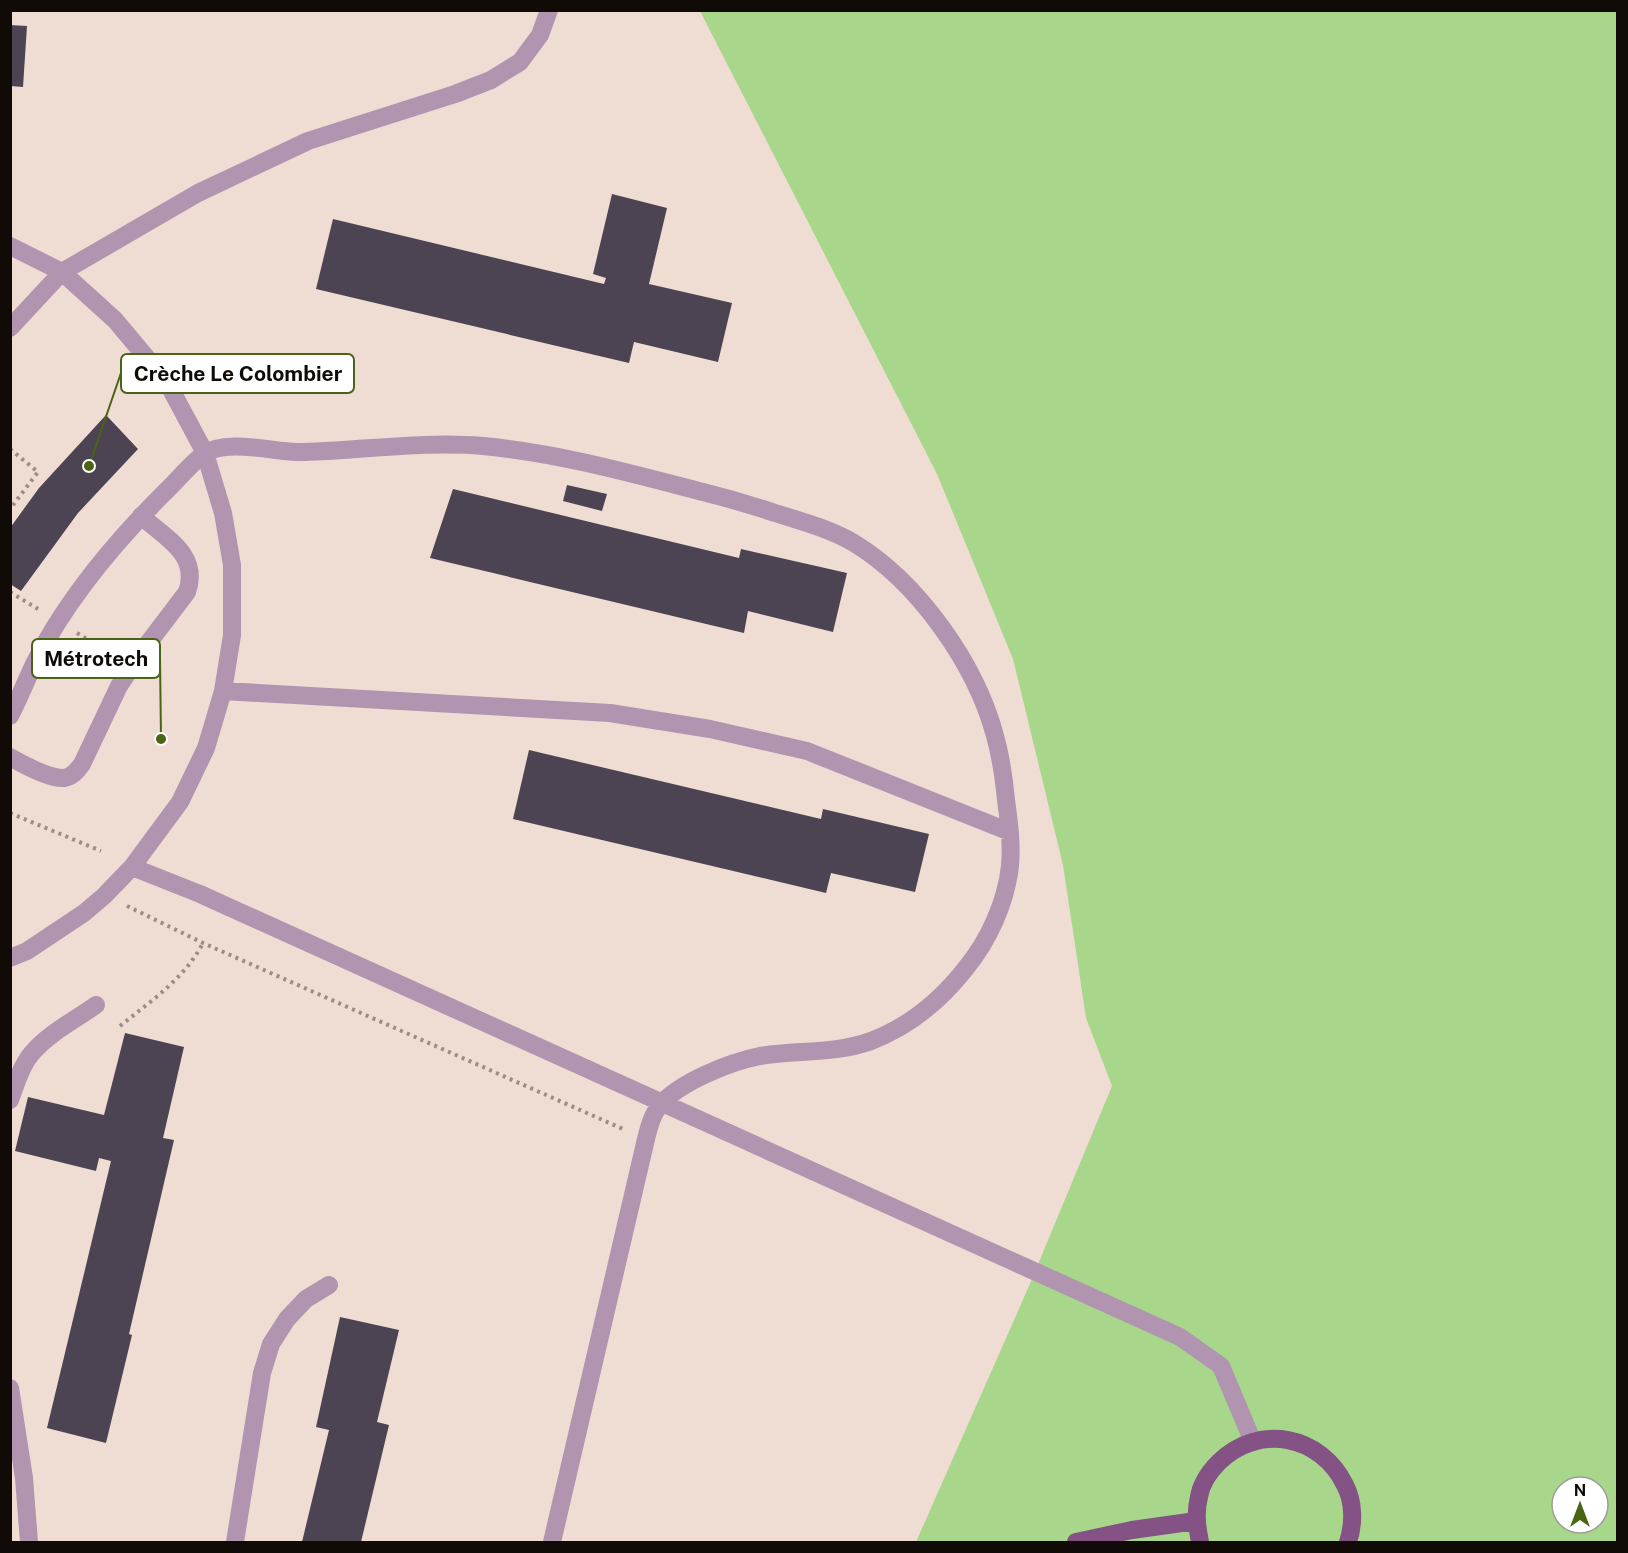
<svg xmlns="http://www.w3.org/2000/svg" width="1628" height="1553" font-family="'Public Sans',sans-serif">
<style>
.green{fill:#a8d78c;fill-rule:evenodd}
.building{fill:#4c4452}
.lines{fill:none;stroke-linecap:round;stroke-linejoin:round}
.path{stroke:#9a8d85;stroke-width:4;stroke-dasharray:3 4.5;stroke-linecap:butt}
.minor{stroke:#b194b0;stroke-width:18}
.major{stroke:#855285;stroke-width:18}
.leader{fill:none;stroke:#4a6415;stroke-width:2}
.callout-dot{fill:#4a6415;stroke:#fff;stroke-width:2}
.callout{fill:#fff;stroke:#4a6415;stroke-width:2}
.callout-label{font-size:21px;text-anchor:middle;font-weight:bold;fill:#100b07}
</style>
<rect width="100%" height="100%" fill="#efddd3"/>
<!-- green -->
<path class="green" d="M700,11h917v1531h-701l113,-256 83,-200 -26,-68 -23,-153 -50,-206 -76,-185zM1562,1487h36v36h-36z"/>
<!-- building -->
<path class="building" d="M10,25l17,1 -4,61 -13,-1z
M612,194l55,14 -18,76 83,19 -14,59 -84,-20 -5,21 -313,-74 17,-70 271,65 2,-6 -13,-4z
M106,415l32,34 -60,64 -57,78 -11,-7v-56l29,-40z
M567,485l40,9 -5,17 -39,-10z
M453,489l286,69 2,-9 106,24 -14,59 -85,-21 -4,22 -314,-75z
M529,750l292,69 2,-10 106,25 -14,58 -84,-19 -5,20 -313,-74z
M125,1033l59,14 -21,91 11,2 -45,194 3,1 -26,108 -59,-15 64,-267 -12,-3 -3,13 -81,-20 13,-54 76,18z
M340,1317l59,13 -22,92 12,3 -28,117h-59l27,-112 -13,-3z"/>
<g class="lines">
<!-- path -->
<path class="path" d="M10,449l28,23 -28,37
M10,592l28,17
M77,633l35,21
M10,813l91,38
M127,906l76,37 420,186
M120,1026c31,-25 64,-47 83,-83"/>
<!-- minor -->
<path class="minor" d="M10,246l52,26 53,48 52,62 38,71 18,60 9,52v70l-9,56 -17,57 -26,54 -48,65 -28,29 -20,17 -57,38 -17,7
M10,328l52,-56 136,-79 110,-52 147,-47 36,-14 29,-18 20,-27 9,-25
M223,691l387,22 100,16 97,22 203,81
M10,716c9,-17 16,-35 24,-52 32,-64 79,-120 130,-171 11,-10 28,-31 40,-39 21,-15 66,-3 92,-2 15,0 31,-1 47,-2 46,-3 94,-8 140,-4 75,7 147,27 220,46 24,6 48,13 72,21 26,8 55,16 79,30 64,39 122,121 141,193 6,21 9,43 11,64 3,22 6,44 4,66 -4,36 -21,74 -44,102 -25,32 -56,58 -95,73 -36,13 -74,9 -111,15 -30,6 -80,26 -100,49 -8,10 -11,22 -14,34l-94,403
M10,757c12,7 40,22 54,21 8,-1 13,-7 18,-14l37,-78 21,-32 47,-62c13,-37 -21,-54 -46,-76
M132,867l68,27 980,443 41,29 32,76
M10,1100c6,-16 11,-34 22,-47 17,-20 43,-33 64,-48
M10,1388l14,90 5,64
M235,1542l27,-169 9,-29 16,-25 19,-20 23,-14"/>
<!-- major -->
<path class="major" d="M1076,1542l56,-12 64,-9
M1200,1542c-3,-15 -5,-29 -1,-45 2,-13 11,-26 20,-35 40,-39 102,-27 126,23 9,17 9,39 3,57"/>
</g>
<!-- callouts -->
<path class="leader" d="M89 466L121 373M161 739L160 658"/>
<g class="callout-dot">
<circle cx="89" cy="466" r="6"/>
<circle cx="161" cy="739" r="6"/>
</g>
<g class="callout">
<rect x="121" y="354" width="233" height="39" rx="6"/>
<rect x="32" y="639" width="128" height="39" rx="6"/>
</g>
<g class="callout-label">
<text x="238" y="381">Crèche Le Colombier</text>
<text x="96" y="666">Métrotech</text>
</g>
<!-- border -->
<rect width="1628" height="1553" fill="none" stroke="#100b07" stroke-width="24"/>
<!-- north arrow -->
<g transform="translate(1580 1505)"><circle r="28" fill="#ffffff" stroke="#9f9d9c" stroke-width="1.5"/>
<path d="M0-4.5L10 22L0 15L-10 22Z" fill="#4a6415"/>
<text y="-9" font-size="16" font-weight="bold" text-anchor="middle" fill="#100b07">N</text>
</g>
</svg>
